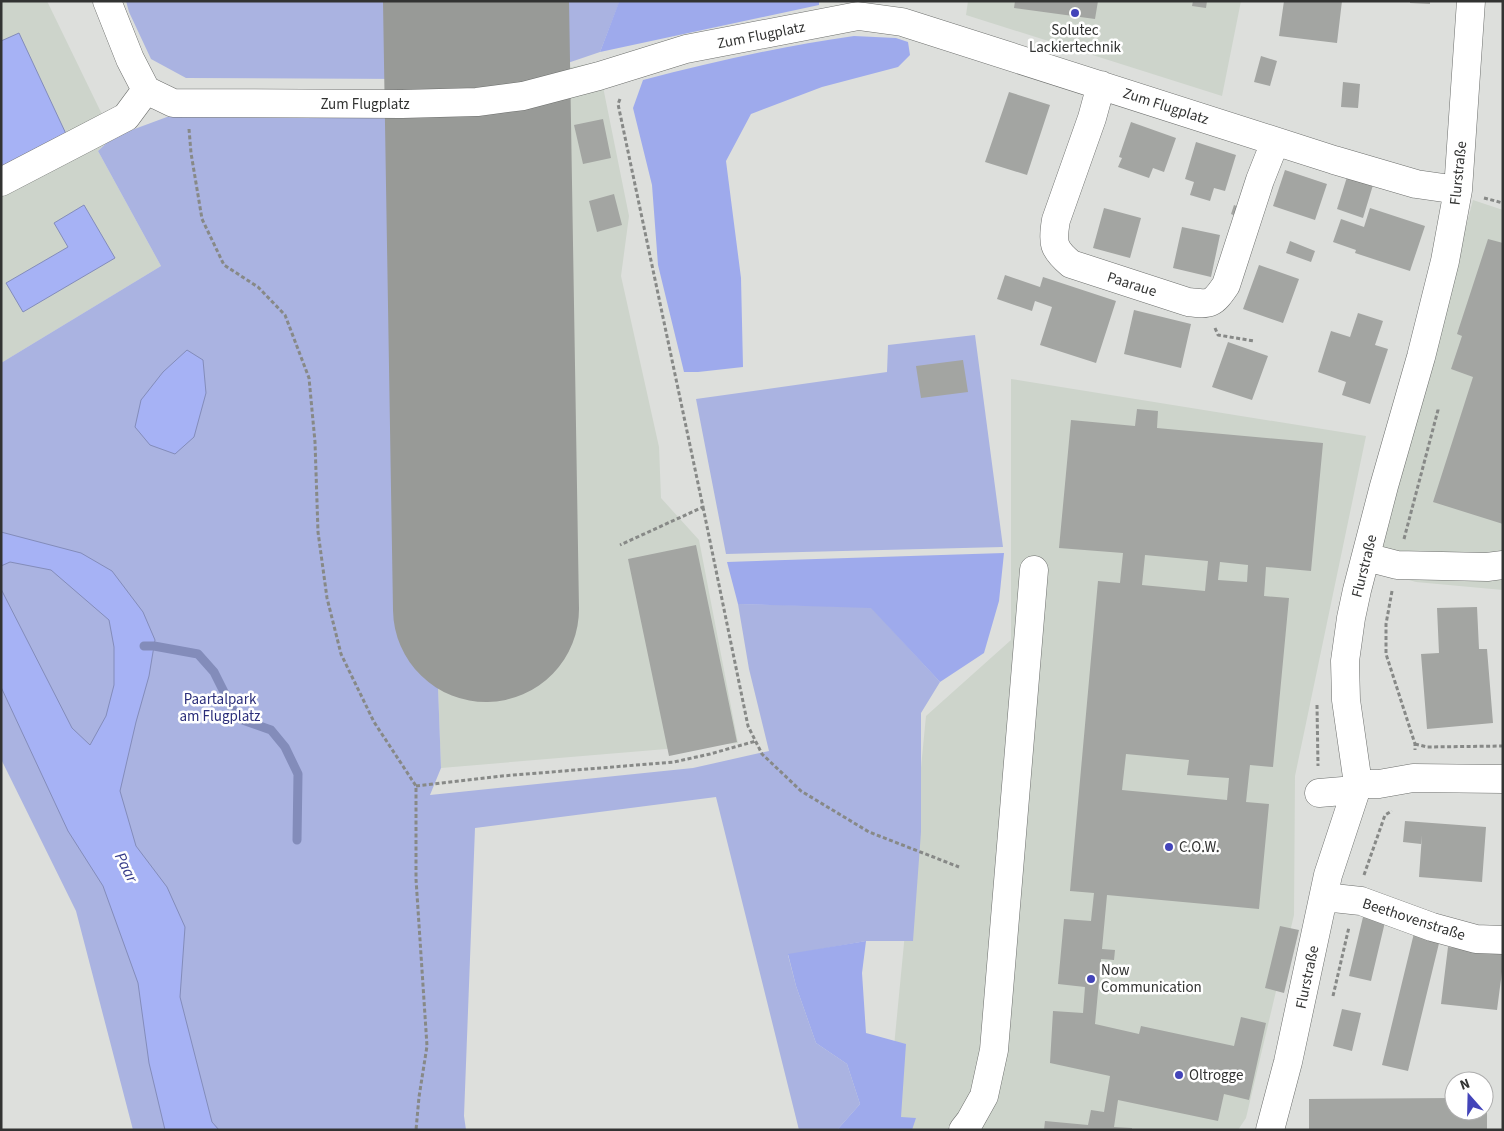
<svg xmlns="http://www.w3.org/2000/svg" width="1504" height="1131" font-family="'Source Sans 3',sans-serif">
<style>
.built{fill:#cdd4cb}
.green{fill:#aab3e1}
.forest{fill:#9eaaec}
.water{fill:#a6b2f5;stroke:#838cba}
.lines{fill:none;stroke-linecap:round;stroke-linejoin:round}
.stream{stroke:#838cba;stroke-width:9}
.runway{stroke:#989a97;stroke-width:186}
.building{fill:#a3a5a2;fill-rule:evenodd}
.minor-casing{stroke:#6d6f6d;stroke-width:29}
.path{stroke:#878987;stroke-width:3;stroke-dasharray:4 2.5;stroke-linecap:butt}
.minor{stroke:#fff;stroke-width:28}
.poi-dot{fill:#4344b9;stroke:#fff;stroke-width:2}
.labels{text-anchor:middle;stroke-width:5;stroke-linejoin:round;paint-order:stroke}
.poi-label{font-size:15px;fill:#323332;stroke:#fff;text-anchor:start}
.street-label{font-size:15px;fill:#323332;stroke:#fff}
.park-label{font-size:15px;fill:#2b2e7a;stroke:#fff}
.water-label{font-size:16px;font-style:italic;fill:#363b89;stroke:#fff}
</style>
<rect width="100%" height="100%" fill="#dddfdc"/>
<!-- built -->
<path class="built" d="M1,1h46l66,136 -15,14 63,115 -160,97z
M416,1h129l2,71 51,-10 31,154 -8,60 38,171 2,51 38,42 39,203 -297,25 -24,-649z
M968,1h273l-19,95 -256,-81z
M1473,200l30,10v380l-87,-8 -42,-12z
M1011,379l355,57 -71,340 -1,139 -48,203 -8,12h-355l4,-11 39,-403 85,-76z"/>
<!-- green -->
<path class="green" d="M126,1h283l-1,78 -222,-1 -35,-19 -22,-47z
M548,1h78l-7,2 -19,49 -50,17z
M175,114l242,5 24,649 -11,27 263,-27 76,-17 -20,-82 -11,-65 133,3 69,75 -19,31v119l-8,109h-47l-78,14 8,31 20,57 31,21 13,40 -23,26h-38l-83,-333 -241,31 -11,288 2,14h-333l-57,-219 -75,-152v-396l160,-97 -63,-115 15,-14z
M975,335l28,212 -277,7 -30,-155 191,-27 1,-27z"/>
<!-- forest -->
<path class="forest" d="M626,1h193v4l-219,47 19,-50z
M854,36l42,2 12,4 2,13 -12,12 -76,20 -71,27 -25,47 15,117 2,89 -45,5h-14l-26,-107 -6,-80 -19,-77 10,-28c69,-18 140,-34 211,-44z
M1004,553l-5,48 -15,52 -44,29 -69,-74 -133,-4 -11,-42z
M866,941l-4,32 4,60 40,11 -5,73 15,1 -4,12h-75l23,-26 -13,-40 -31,-21 -20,-57 -8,-32z"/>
<!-- water -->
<path class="water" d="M19,33l48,103 -66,31v-126z
M84,205l31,53 -92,54 -17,-29 62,-36 -14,-24z
M187,350l16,10 3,33 -12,44 -19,17 -25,-9 -15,-18 6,-27 22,-28z
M1,532l80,21 31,18 31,41 12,28 -6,36 -13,46 -16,69 16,55 31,41 18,40 -5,70 32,125 7,8h-54l-16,-67 -11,-80 -35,-97 -35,-55 -67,-144v-98l71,139 18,17 16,-29 8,-31v-38l-5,-27 -58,-50 -41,-8 -9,4z"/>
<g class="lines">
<!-- stream -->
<path class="stream" d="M144,646h10l44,8 16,18 23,46 34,12 14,17 13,27 -1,66"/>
<!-- runway -->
<path class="runway" d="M476,1l10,608"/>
</g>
<!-- building -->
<path class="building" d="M1015,1h83l-3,18 -81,-11z
M1193,1h14l-1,7 -14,-2z
M1284,1h58l-5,42 -58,-7z
M1410,1h20v3l-20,-1z
M1261,56l16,5 -7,25 -16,-4z
M1343,82l17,2 -2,24 -17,-1z
M1009,92l41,13 -23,70 -42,-13z
M603,119l8,39 -28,6 -9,-39z
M1131,122l45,16 -12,34 -11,-4 -4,10 -31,-11 4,-9 -3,-1z
M1196,142l40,13 -11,36 -11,-3 -4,13 -20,-6 4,-13 -9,-3z
M1285,170l42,14 -12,36 -42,-14z
M1347,177l26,8 -10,33 -26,-9z
M614,194l8,31 -25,7 -8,-31z
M1234,205l14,6 -3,9 -14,-6z
M1104,208l37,10 -11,40 -37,-10z
M1370,208l55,18 -15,45 -55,-18 1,-3 -23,-8 8,-23 23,8z
M1182,227l38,8 -9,42 -38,-9z
M1488,239l15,4v281l-70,-22 40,-125 -22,-8 11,-33 -5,-2z
M1290,241l25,10 -4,11 -25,-9z
M1259,265l40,14 -16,44 -40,-14z
M1005,275l35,12 3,-10 73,24 -20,62 -56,-18 12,-38 -17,-6 -3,10 -35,-12z
M1134,310l57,14 -10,44 -57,-14z
M1358,313l25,8 -8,24 13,4 -18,55 -28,-9 4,-13 -28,-10 13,-41 19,6z
M1228,342l40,14 -16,44 -40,-13z
M963,360l5,32 -47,6 -5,-32z
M1137,409l21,2 -1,17 166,15 -12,128 -45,-4 -2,29 25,2 -16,169 -23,-2 -4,37 23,2 -10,105 -152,-14 -5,54 13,1 -1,10 -13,-1 -6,65 44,10 2,-8 93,20 7,-29 25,6 -17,77 -25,-6 -6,27 -100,-21 -4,27 18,1v2h-88l1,-9 43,4 3,-15 13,2 6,-36 -60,-13 3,-52 30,2 2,-26 -27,-3 6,-65 27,2 3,-28 -24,-2 28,-310 22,2 3,-30 -64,-5 12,-128 64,6zM1145,555l63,6 -3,30 -63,-6zM1220,562l28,3 -1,17 -29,-2zM1126,754l63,6 -2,15 42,3 -2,22 -105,-10z
M696,545l41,197 -68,14 -41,-197z
M1477,607l2,42h8l6,74 -66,6 -6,-75 18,-1 -2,-45z
M1405,821l81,6 -4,55 -63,-5 3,-42 -1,9 -18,-2z
M1363,917l22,5 -14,59 -22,-5z
M1280,926l19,4 -15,63 -19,-5z
M1415,929l26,6 -33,136 -26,-6z
M1448,947l55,6v11l-6,46 -56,-6z
M1342,1009l19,4 -9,38 -19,-5z
M1454,1098v13h30v-13h3v32h-178v-31z"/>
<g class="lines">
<!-- minor casing -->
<g class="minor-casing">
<path id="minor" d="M107,1l23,58 16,31 27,13 229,1 75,-2 46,-6 76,-20 87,-27 172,-33 44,6 432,138 82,24 42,6
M1101,85l-9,33 -36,102c-4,23 -3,29 15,44l117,38c23,3 25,2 38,-17l34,-105 15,-38
M1,182l125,-65 20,-27
M1366,557l31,8 90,2 16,-2
M1358,784h21l34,-6 90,1
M1319,793l36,-3
M1324,897l37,4 71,26 44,12 27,1
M963,1130l7,-9 14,-25 10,-46 40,-480
M1270,1130l18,-68 40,-187 30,-91 -12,-84 -1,-39 6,-43 6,-28 27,-104 37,-129 24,-96 13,-71 13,-189"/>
</g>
<!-- path -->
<path class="path" d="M620,99l-2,5 85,403 -83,38
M189,129l2,24 11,66 22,46 34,22 27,28 24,63 6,64 3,90 9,66 14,56 33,68 42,64v93l11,167 -8,51 -3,33
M1484,198l19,5
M1215,328l3,7 36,6
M703,507l45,219 14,28 39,37 68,41 90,35
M1404,539l34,-129v-3
M1392,591l-6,33v30l29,90v6
M1317,705l1,61
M1415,744l12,3 76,-1
M416,786l86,-10 172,-14 36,-8 46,-13
M1364,875l21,-60 7,-4
M1333,996l16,-69"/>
<!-- minor -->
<use href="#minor" class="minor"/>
</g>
<!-- markers -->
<g class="poi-dot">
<circle cx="1075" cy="13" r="5"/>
<circle cx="1169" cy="847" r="5"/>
<circle cx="1091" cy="979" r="5"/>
<circle cx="1179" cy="1075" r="5"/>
</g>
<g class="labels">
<!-- poi labels -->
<g class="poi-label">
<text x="1075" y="35" text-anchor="middle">Solutec<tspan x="1075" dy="17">Lackiertechnik</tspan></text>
<text x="1179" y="852">C.O.W.</text>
<text x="1101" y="975">Now<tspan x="1101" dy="17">Communication</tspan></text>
<text x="1189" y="1080">Oltrogge</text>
</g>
<!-- street labels -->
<g class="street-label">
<text transform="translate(761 35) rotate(-11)" y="5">Zum Flugplatz</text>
<text x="365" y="109">Zum Flugplatz</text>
<text transform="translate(1166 106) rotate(18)" y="5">Zum Flugplatz</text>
<text transform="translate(1458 173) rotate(-84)" y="5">Flurstraße</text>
<text transform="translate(1132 284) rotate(18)" y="5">Paaraue</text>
<text transform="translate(1364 566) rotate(-76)" y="5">Flurstraße</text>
<text transform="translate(1414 919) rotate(18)" y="5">Beethovenstraße</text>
<text transform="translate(1307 977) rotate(-78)" y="5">Flurstraße</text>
</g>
<!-- park labels -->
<g class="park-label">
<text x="220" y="704">Paartalpark<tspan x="220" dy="17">am Flugplatz</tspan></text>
</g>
<!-- water labels -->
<g class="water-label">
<text transform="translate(127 867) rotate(63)" y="6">Paar</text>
</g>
</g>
<!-- border -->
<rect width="1504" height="1131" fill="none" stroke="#323332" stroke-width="5"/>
<!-- north arrow -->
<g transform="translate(1469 1096) rotate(340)"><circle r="24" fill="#ffffff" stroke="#adadad"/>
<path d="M0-4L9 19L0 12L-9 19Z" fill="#4344b9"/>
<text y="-8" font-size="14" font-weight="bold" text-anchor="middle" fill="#323332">N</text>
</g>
</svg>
